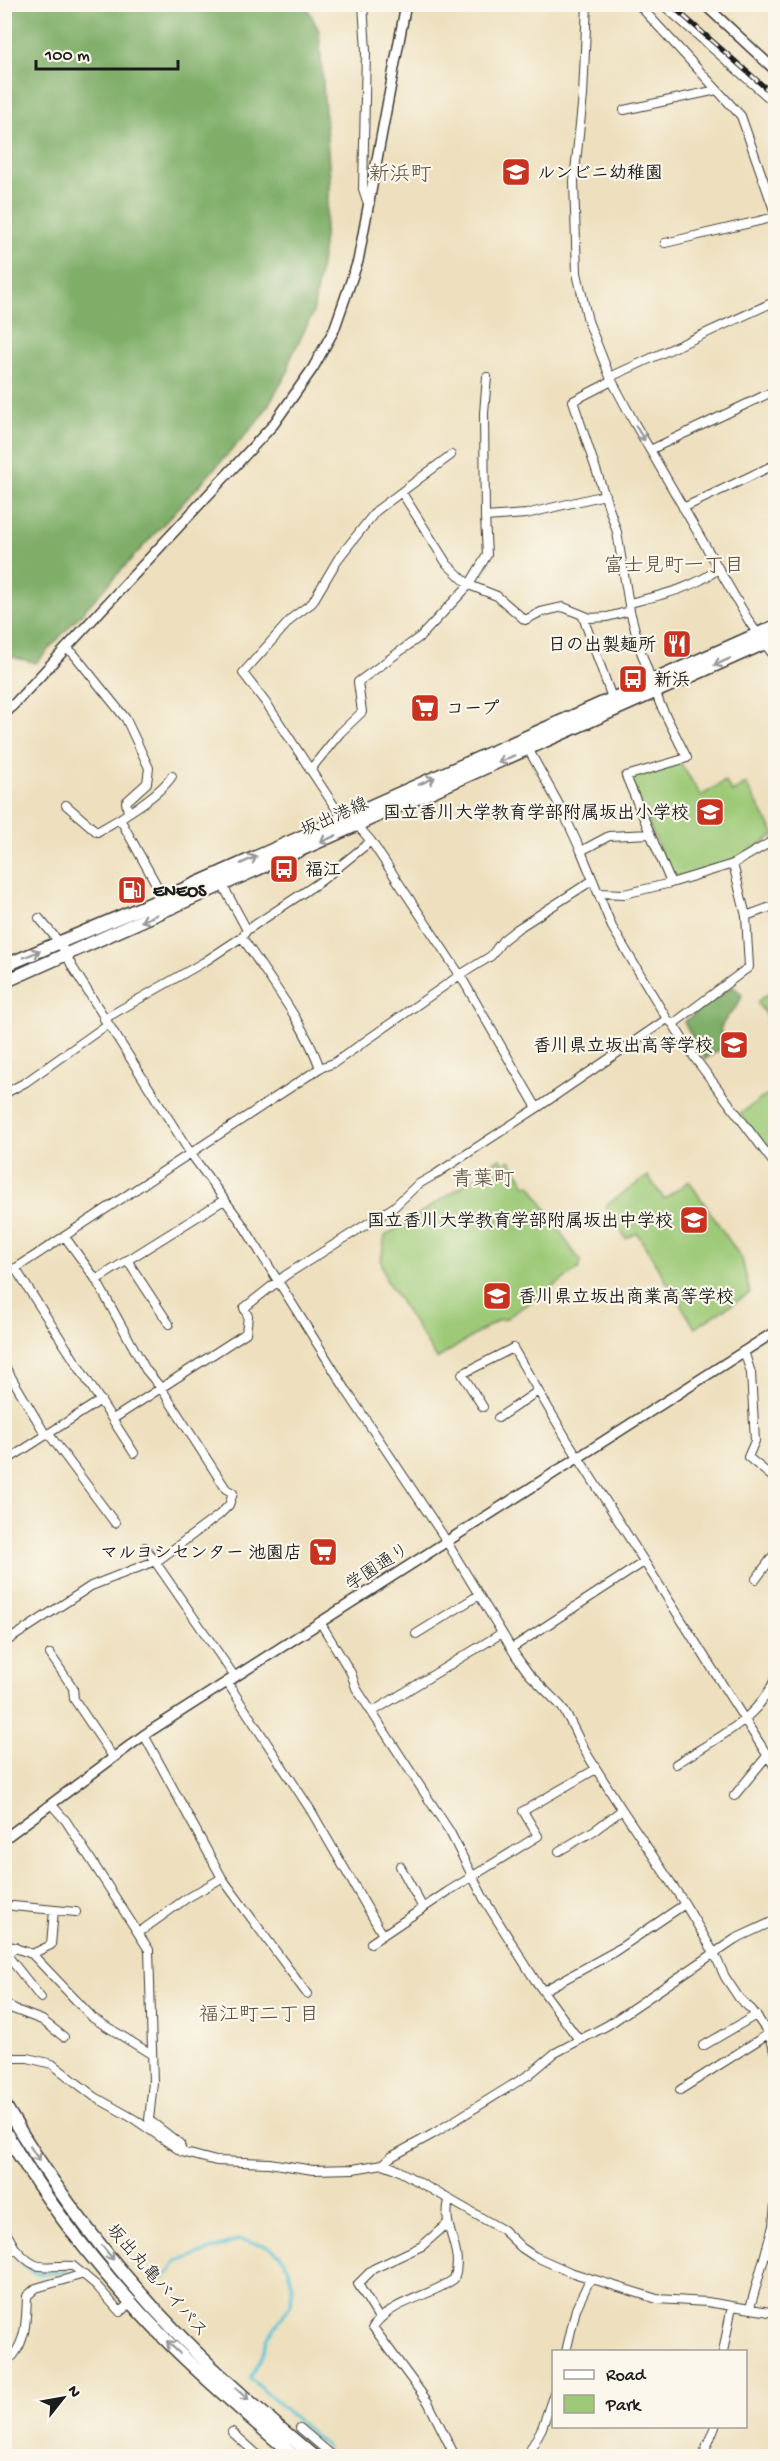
<svg xmlns="http://www.w3.org/2000/svg" width="780" height="2461" font-family="'Gochi Hand','Klee One',sans-serif">
<style>
.green{fill:#9eca78;stroke:#5d734a;stroke-width:1.5}
.forest{fill:#7eae68;stroke:#4d6542;stroke-width:1.5}
.lines{fill:none;stroke-linecap:round;stroke-linejoin:round}
.stream{stroke:#5cc5d8;stroke-width:3}
.minor-casing{stroke:#3c3934;stroke-width:10}
.tertiary-casing{stroke:#3c3934;stroke-width:12}
.primary-casing{stroke:#3c3934;stroke-width:15}
.trunk-casing{stroke:#3c3934;stroke-width:15}
.minor{stroke:#fff;stroke-width:8}
.tertiary{stroke:#fff;stroke-width:9}
.primary{stroke:#fff;stroke-width:12}
.trunk{stroke:#fff;stroke-width:12}
.rail-casing{stroke:#1c1c1c;stroke-width:5}
.rail{stroke:#fbf7ec;stroke-width:3;stroke-dasharray:9;stroke-linecap:butt}
.oneway{stroke:#999}
.labels{text-anchor:middle;stroke-width:4.5;stroke-linejoin:round;paint-order:stroke}
.poi-label{font-size:18px;font-weight:bold;fill:#1c1c1c;stroke:#fbf7ec;text-anchor:start}
.street-label{font-size:18px;fill:#1c1c1c;stroke:#fbf7ec}
.neighbourhood-label{font-size:20px;fill:#594a3b;stroke:#fbf7ec}
.quarter-label{font-size:21px;fill:#594a3b;stroke:#fbf7ec}
</style>
<rect width="100%" height="100%" fill="#fbf7ec"/>
<filter id="ink" filterUnits="userSpaceOnUse"><feTurbulence type="fractalNoise" baseFrequency=".0167" numOctaves="2"/><feDisplacementMap in="SourceGraphic" scale="12" xChannelSelector="R" yChannelSelector="G"/><feConvolveMatrix kernelMatrix="1 2 1 2 8 2 1 2 1" color-interpolation-filters="sRGB"/></filter>
<filter id="wash" filterUnits="userSpaceOnUse"><feTurbulence type="fractalNoise" baseFrequency=".008" numOctaves="4" result="noise"/><feDisplacementMap in="SourceGraphic" scale="24" xChannelSelector="R" yChannelSelector="G"/><feGaussianBlur stdDeviation="1.35" result="paint"/><feColorMatrix in="noise" values="0 0 0 0 0 0 0 0 0 0 0 0 0 0 0 0 0 1.4 0 .05"/><feComposite in="paint" operator="in"/></filter>
<g filter="url(#wash)">
<rect width="100%" height="100%" fill="#eee0be"/>
<!-- green -->
<path class="green" d="M680,762l21,34 24,-15 7,11 14,-8 29,51 -44,27 -57,17 -3,-2 -41,-98 1,-3z
M775,989v46l-9,-13 3,-2 -12,-18z
M775,1089v73l-35,-48z
M500,1158l4,6 6,-4 16,25 4,-1 44,69 7,7 -2,9 -74,50 -7,1 -61,39 -51,-79 -5,-19 4,-25 99,-64v-4z
M648,1176l16,23 25,-18 53,78 8,34 -55,35 -58,-95 -11,6 -21,-33z"/>
<!-- forest -->
<path class="forest" d="M5,4l301,1 13,26 11,148 -9,86 -8,48 -24,49v8l-29,49 -224,244 -32,-8z
M732,986l10,8c-3,16 -16,19 -22,36l5,10 -4,9 -16,10 -21,-37z"/>
<g class="lines">
<!-- stream -->
<path class="stream" d="M4,2241c23,29 23,39 62,30
M158,2280l7,-3 12,-15 62,-22 30,6 12,10 8,12 3,17 -1,19 -24,35 -7,22 -10,17 77,69"/>
</g>
</g>
<g filter="url(#ink)">
<g class="lines">
<!-- minor casing -->
<g class="minor-casing">
<path id="minor" d="M363,4l3,47 -3,138 4,12 3,2
M587,4l-4,92 -9,85 3,92 11,48 22,56 25,47 115,199 26,36
M638,4l103,112 35,100
M662,4l114,100
M624,110l93,-20
M665,243l111,-26
M610,377l166,-76
M612,381l-39,20 44,131 13,79 10,38 20,55 27,54 -61,18 45,107
M650,450l126,-60
M451,455l-75,56 -38,48 -26,44 -19,14 -50,56 26,34 68,103 6,8 14,7 14,16 89,134 77,133 130,-89
M402,493l45,71 22,21 28,11 28,24 16,-8 22,-5 27,11 17,-1 23,-6
M683,508l93,-44
M485,517l41,-3 79,-19
M629,603c32,-8 63,-14 89,-34
M583,617l29,81
M66,648l7,5 53,66 23,49 -2,15 -21,19 2,10
M526,745l36,65 19,41 31,76 55,92 6,5 21,33 82,109
M310,770l30,-37 22,-21 -4,-30 63,-46 48,-51 18,-30 -2,-38 -1,-104 3,-36
M66,805l31,27c20,-11 63,-37 75,-56
M120,819l46,83
M581,851l28,-15 41,-2
M221,882l26,48
M599,893l25,1 47,-11 62,-19 43,-25
M746,916l30,-11
M39,918l21,25 13,25 118,186 52,71 105,168 94,141 74,122 13,18 32,32 8,13 16,32 32,51 68,102 29,49 11,24 14,21 13,12 15,21 9,22
M242,937c27,42 61,84 78,131
M104,1019l100,-57 38,-25 5,-7 74,-49 50,-40
M673,1024l76,-57 -3,-51 -13,-52
M4,1094l22,-12 82,-58
M127,1260l42,64
M15,1268l119,185
M4,1276l316,-208 14,-5 126,-88 31,-19 12,-16 14,-11 76,-49
M96,1280l128,-80
M744,1351l7,22 4,68 -7,16 28,23
M4,1365l40,67 7,5 64,86
M483,1407l-21,-33 51,-26 56,95 207,326
M498,1418l40,-27
M113,1419l133,-86 2,-17 -4,-8 42,-33 108,-68 23,-22 19,-11 101,-66
M4,1462l97,-62
M145,1547l90,130
M756,1579l20,-27
M320,1622l31,51 5,15 94,144 34,67 51,81 44,60
M416,1634l63,-39
M4,1643l87,-57 69,-27 59,-44 10,-10 4,-12 -7,-4 -65,-101 -15,-18 -51,-92 -30,-41
M512,1648l132,-86
M50,1654l23,34 1,11 39,58
M227,1682l83,127 73,126
M372,1712l130,-79
M144,1735l78,143 85,116
M676,1764c37,-24 84,-44 100,-88
M734,1796l33,-40
M51,1804l15,17 83,129 4,132 -4,38 31,24 2,8
M559,1851l36,-21 27,-20
M400,1866l23,42
M13,1906l63,6
M138,1933l49,-35 35,-20
M371,1943l76,-51 91,-56 -15,-25 73,-42
M4,1944l28,10 61,64 58,36
M15,1947l-8,8 34,43
M32,1954l19,-9 3,-35
M543,1991l71,-39 71,-48
M4,2002l9,7 29,11 22,17
M703,2046l53,-31
M4,2058h24l24,6 43,33 39,22 48,33 34,9 53,2 44,7 40,-1 30,-5 11,4 109,62 19,18 12,8 36,16 87,27 50,3 69,11
M680,2090l88,-56
M383,2164l8,-7 42,-23 97,-60 25,-21 53,-28 127,-86 41,-19
M449,2201c-8,28 16,49 5,78 -26,19 -62,21 -81,48l55,75 27,54
M4,2229l11,19 -9,7 -2,-2
M15,2248c24,27 27,16 58,18l23,19 24,27 11,-10
M750,2308l23,-82 3,-32
M379,2318l-21,-34 15,-15 49,-23 26,-23
M566,2352l10,-43 14,-30
M723,2352l9,-46
M13,2356c14,-18 13,-38 14,-60l9,-8 48,-14
M300,2428l33,28
M232,2432l27,24
M527,2456l15,-28 12,-35
M703,2456l12,-30"/>
</g>
<!-- tertiary casing -->
<g class="tertiary-casing">
<path id="tertiary" d="M704,4l72,67
M4,715l269,-290 40,-57 21,-38 24,-69 48,-257
M4,1839l140,-104 632,-404"/>
</g>
<!-- primary casing -->
<g class="primary-casing">
<path id="primary" d="M4,966l160,-68 612,-272
M4,982l772,-344"/>
</g>
<!-- trunk casing -->
<g class="trunk-casing">
<path id="trunk" d="M4,2104c49,84 109,163 177,233 41,42 87,81 132,119
M4,2130c45,77 103,150 165,213 40,40 83,76 125,113"/>
</g>
<!-- minor -->
<use href="#minor" class="minor"/>
<!-- tertiary -->
<use href="#tertiary" class="tertiary"/>
<!-- primary -->
<use href="#primary" class="primary"/>
<!-- trunk -->
<use href="#trunk" class="trunk"/>
<!-- rail casing -->
<g class="rail-casing">
<path id="rail" d="M670,4l106,93"/>
</g>
<!-- rail -->
<use href="#rail" class="rail"/>
</g>
<!-- one-way arrows -->
<defs><path id="oneway-shaft" d="M-6 0H5M1.5-3L5.5 0L1.5 3" fill="none" stroke-width="1.6" stroke-linecap="round" stroke-linejoin="round" transform="scale(1.5)"/></defs>
<g class="oneway">
<use href="#oneway-shaft" transform="translate(640 433) rotate(59)"/>
<use href="#oneway-shaft" transform="translate(722 662) rotate(156)"/>
<use href="#oneway-shaft" transform="translate(506 759) rotate(156)"/>
<use href="#oneway-shaft" transform="translate(427 781) rotate(-24)"/>
<use href="#oneway-shaft" transform="translate(328 839) rotate(156)"/>
<use href="#oneway-shaft" transform="translate(249 860) rotate(-24)"/>
<use href="#oneway-shaft" transform="translate(149 918) rotate(156)"/>
<use href="#oneway-shaft" transform="translate(32 954) rotate(-23)"/>
<use href="#oneway-shaft" transform="translate(35 2154) rotate(57)"/>
<use href="#oneway-shaft" transform="translate(108 2253) rotate(51)"/>
<use href="#oneway-shaft" transform="translate(173 2347) rotate(-136)"/>
<use href="#oneway-shaft" transform="translate(242 2394) rotate(42)"/>
</g>
</g>
<!-- icons -->
<defs>
<g id="school-square" transform="scale(1.5)"><rect x="-9" y="-9" width="18" height="18" rx="4" fill="#c8321e" stroke="#fbf7ec"/><path d="M0-5L7-2L0 1L-7-2ZM-4 1L0 2.5L4 1V4Q0 6-4 4Z" fill="#fff"/></g>
<g id="restaurant-square" transform="scale(1.5)"><rect x="-9" y="-9" width="18" height="18" rx="4" fill="#c8321e" stroke="#fbf7ec"/><path d="M-5-6h1v4h1v-4h1v4h1v-4h1v5L-1.5 .5V6h-2V.5L-5-1ZM5-6V6H3V1.5H1.5Q1.5-4 5-6Z" fill="#fff"/></g>
<g id="bus-square" transform="scale(1.5)"><rect x="-9" y="-9" width="18" height="18" rx="4" fill="#c8321e" stroke="#fbf7ec"/><path d="M-5-6H5V4H4V6H2V4H-2V6H-4V4H-5ZM-3.5-4V0h7V-4ZM-3.5 1.2v1.5H-2V1.2ZM2 1.2v1.5H3.5V1.2Z" fill="#fff"/></g>
<g id="supermarket-square" transform="scale(1.5)"><rect x="-9" y="-9" width="18" height="18" rx="4" fill="#c8321e" stroke="#fbf7ec"/><path d="M-6-5.5h2.5l.6 2H6L4.5 2H-2.5L-4.4-4H-6ZM-1.5 3.2a1.3 1.3 0 1 0 .1 0ZM3 3.2a1.3 1.3 0 1 0 .1 0Z" fill="#fff"/></g>
<g id="fuel-square" transform="scale(1.5)"><rect x="-9" y="-9" width="18" height="18" rx="4" fill="#c8321e" stroke="#fbf7ec"/><path d="M-5.5-6h7V0h2V4h1.3V-2.5L3-4.5l.8-.8L6-3V5H2.5V1h-1V6h-7ZM-4.2-4.7v3.2H.2V-4.7Z" fill="#fff"/></g>
</defs>
<g fill-rule="evenodd">
<use href="#school-square" x="516" y="172"/>
<use href="#restaurant-square" x="677" y="644"/>
<use href="#bus-square" x="633" y="679"/>
<use href="#supermarket-square" x="425" y="708"/>
<use href="#school-square" x="710" y="812"/>
<use href="#bus-square" x="284" y="869"/>
<use href="#fuel-square" x="132" y="890"/>
<use href="#school-square" x="734" y="1045"/>
<use href="#school-square" x="694" y="1220"/>
<use href="#school-square" x="497" y="1296"/>
<use href="#supermarket-square" x="323" y="1552"/>
</g>
<g class="labels">
<!-- poi labels -->
<g class="poi-label">
<text x="537" y="178">ルンビニ幼稚園</text>
<text x="656" y="650" text-anchor="end">日の出製麺所</text>
<text x="654" y="685">新浜</text>
<text x="446" y="714">コープ</text>
<text x="689" y="818" text-anchor="end">国立香川大学教育学部附属坂出小学校</text>
<text x="305" y="875">福江</text>
<text x="153" y="896">ENEOS</text>
<text x="713" y="1051" text-anchor="end">香川県立坂出高等学校</text>
<text x="673" y="1226" text-anchor="end">国立香川大学教育学部附属坂出中学校</text>
<text x="518" y="1302">香川県立坂出商業高等学校</text>
<text x="302" y="1558" text-anchor="end">マルヨシセンター 池園店</text>
</g>
<!-- street labels -->
<g class="street-label">
<text transform="translate(334 816) rotate(-24)" y="6">坂出港線</text>
<text transform="translate(377 1566) rotate(-33)" y="6">学園通り</text>
<text transform="translate(158 2280) rotate(49)" y="6">坂出丸亀バイパス</text>
</g>
<!-- neighbourhood labels -->
<g class="neighbourhood-label">
<text x="674" y="571">富士見町一丁目</text>
<text x="259" y="2020">福江町二丁目</text>
</g>
<!-- quarter labels -->
<g class="quarter-label">
<text x="400" y="180">新浜町</text>
<text x="483" y="1185">青葉町</text>
</g>
</g>
<!-- margin -->
<rect width="780" height="2461" fill="none" stroke="#fbf7ec" stroke-width="24"/>
<!-- legend -->
<rect x="552" y="2350" width="195" height="78" fill="#fbf7ec" stroke="#a29f99" stroke-width="1.5"/>
<rect x="564" y="2370" width="30" height="9" fill="#ffffff" stroke="#a29f99" stroke-width="1.5"/>
<text x="606" y="2380" font-size="18" fill="#1c1c1c">Road</text>
<rect x="564" y="2395" width="30" height="18" fill="#9eca78" stroke="#a29f99" stroke-width="1.5"/>
<text x="606" y="2410" font-size="18" fill="#1c1c1c">Park</text>
<!-- north arrow -->
<g transform="translate(63 2398) rotate(59)" stroke="#fbf7ec" stroke-width="4.5" paint-order="stroke">
<path d="M0-4.5L10 22L0 15L-10 22Z" fill="#1c1c1c"/>
<text y="-9" font-size="16" font-weight="bold" text-anchor="middle" fill="#1c1c1c">N</text>
</g>
<!-- scale -->
<path d="M36 60v9h142v-9" fill="none" stroke="#1c1c1c" stroke-width="3"/>
<text x="45" y="60" font-size="18" fill="#1c1c1c" stroke="#fbf7ec" stroke-width="4.5" paint-order="stroke">100 m</text>
</svg>
